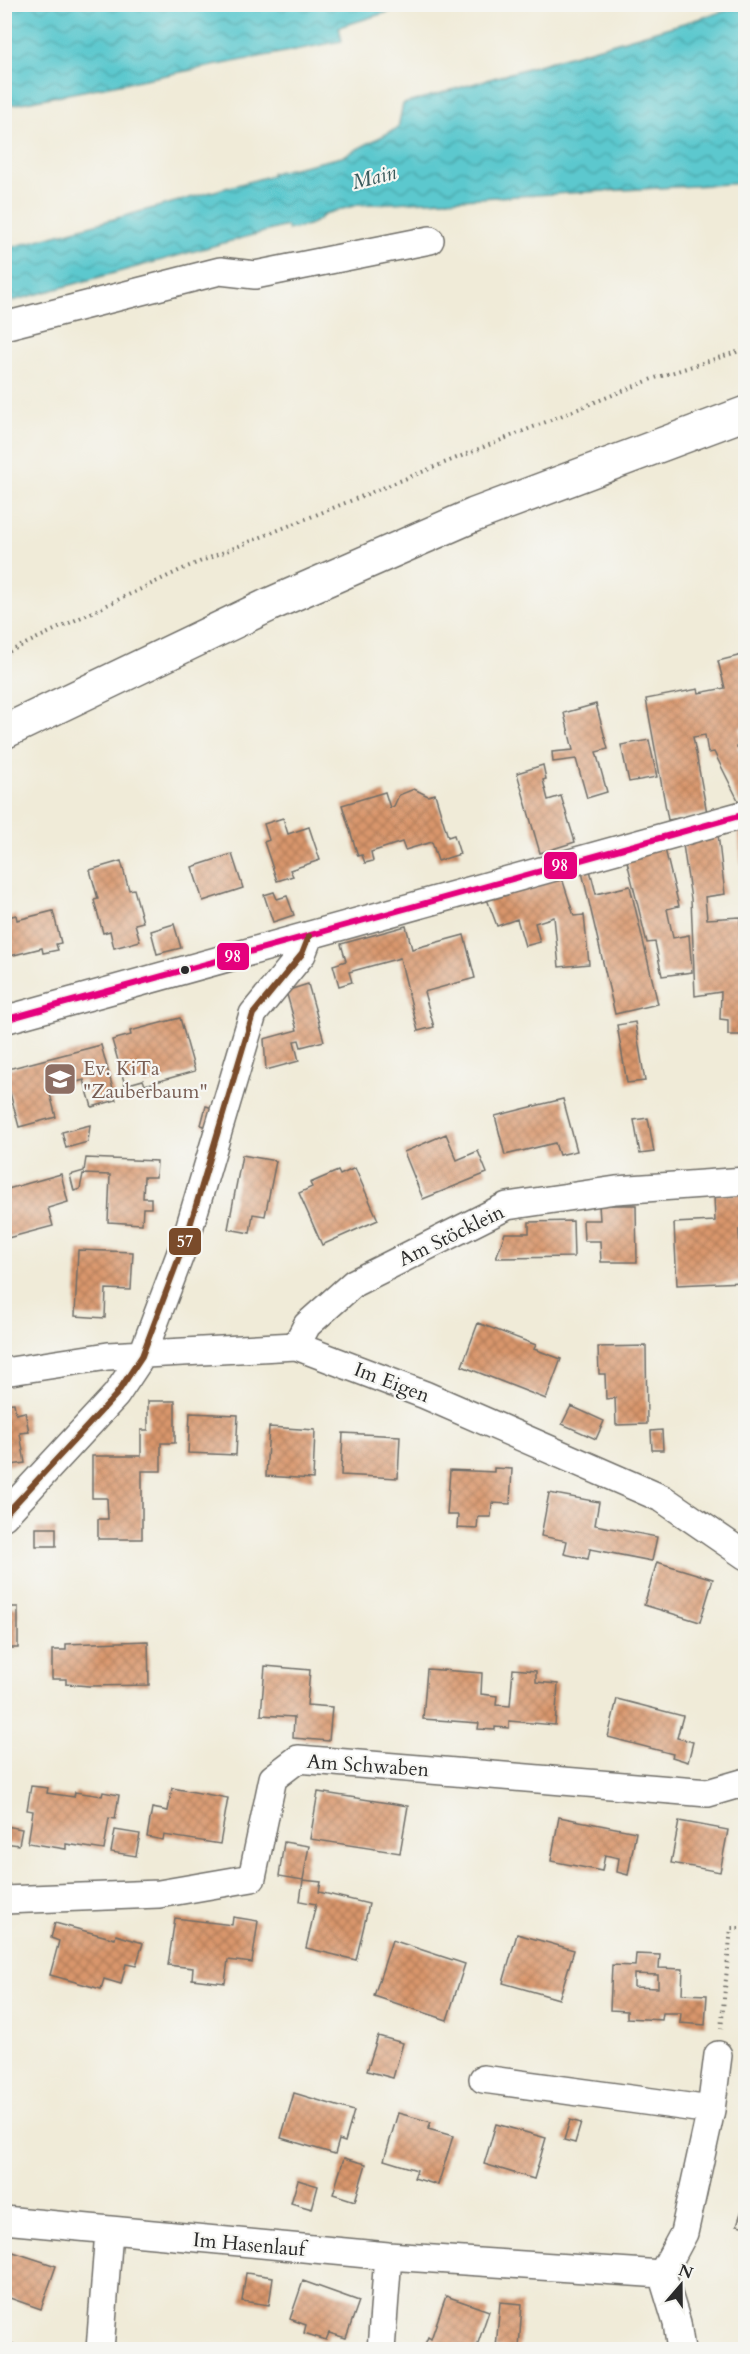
<svg xmlns="http://www.w3.org/2000/svg" width="750" height="2354" font-family="Cardo,serif">
<style>
.water{fill:url(#water-waves);stroke:#437a7c;stroke-width:1.5}
.building{fill:url(#building-cross-hatch);fill-rule:evenodd}
.lines{fill:none;stroke-linecap:round;stroke-linejoin:round}
.minor-casing{stroke:#706e68;stroke-width:30}
.major-casing{stroke:#706e68;stroke-width:36}
.path{stroke:#706e68;stroke-width:4;stroke-dasharray:1.5 4.5;stroke-linecap:butt}
.minor{stroke:#fff;stroke-width:27}
.major{stroke:#fff;stroke-width:33}
.bus-1-casing{stroke:#f6f6f2;stroke-width:10}
.bus-2-casing{stroke:#f6f6f2;stroke-width:10}
.bus-1{stroke:#e5007d;stroke-width:6}
.bus-2{stroke:#7a4b2a;stroke-width:6}
.bus-dot{fill:#2b2b2b;stroke:#f6f6f2;stroke-width:2}
.labels{text-anchor:middle;stroke-width:4.5;stroke-linejoin:round;paint-order:stroke}
.education-label{font-size:20px;fill:#785e54;stroke:#f6f6f2;text-anchor:start}
.street-label{font-size:20px;fill:#2b2b2b;stroke:#f6f6f2}
.water-label{font-size:21px;font-style:italic;fill:#395a5c;stroke:#f6f6f2}
.line-badge{stroke:#f6f6f2;stroke-width:2}
.badge-label{font-size:16px;text-anchor:middle;font-weight:bold;fill:#fff}
</style>
<defs>
<pattern id="water-waves" width="16" height="10" patternUnits="userSpaceOnUse" patternTransform="scale(1.5)"><rect width="16" height="10" fill="#5bc8ce"/><path d="M0 5q4-4 8 0t8 0" fill="none" stroke="#4ba3a7"/></pattern>
<pattern id="building-cross-hatch" width="8" height="8" patternUnits="userSpaceOnUse" patternTransform="scale(1.5)"><rect width="8" height="8" fill="#d9966c"/><path d="M0 0l8 8M0 8l8-8" fill="none" stroke="#b07b59"/></pattern>
</defs>
<rect width="100%" height="100%" fill="#f6f6f2"/>
<filter id="ink" filterUnits="userSpaceOnUse"><feTurbulence type="fractalNoise" baseFrequency=".0167" numOctaves="2"/><feDisplacementMap in="SourceGraphic" scale="12" xChannelSelector="R" yChannelSelector="G"/><feConvolveMatrix kernelMatrix="1 2 1 2 8 2 1 2 1" color-interpolation-filters="sRGB"/></filter>
<filter id="wash" filterUnits="userSpaceOnUse"><feTurbulence type="fractalNoise" baseFrequency=".008" numOctaves="4" result="noise"/><feDisplacementMap in="SourceGraphic" scale="24" xChannelSelector="R" yChannelSelector="G"/><feGaussianBlur stdDeviation="1.35" result="paint"/><feColorMatrix in="noise" values="0 0 0 0 0 0 0 0 0 0 0 0 0 0 0 0 0 1.4 0 .05"/><feComposite in="paint" operator="in"/></filter>
<g filter="url(#wash)">
<rect width="100%" height="100%" fill="#f0ebd8"/>
<!-- water -->
<path class="water" d="M5,4h406v1l-72,22 3,14 -337,65z
M746,5l-1,178 -388,22 -33,9c-7,11 -24,13 -36,16l-2,-4 -281,77v-54l268,-74 -1,-2 70,-16 56,-29 5,-24z"/>
<g id="blocks">
<!-- building -->
<path class="building" d="M746,654v73l-6,1 3,17 -6,2 9,11v45l-6,1 -26,-52 -6,1 -3,-18 -12,2 14,76 -39,7 -22,-121 52,-10 1,4 26,-5 -7,-27z
M596,704l12,45 -12,3 11,40 -20,6 -11,-39 -23,3 -1,-10 21,-2 -9,-37z
M649,740l8,37 -28,5 -8,-37z
M543,765l3,14 -3,1 5,20 13,-4 14,46 -35,11 -23,-80z
M414,789l14,7 7,-2 13,43 6,-2 6,19 -22,7 -6,-19 -27,8 -3,-8 -31,10 2,9 -8,2 -3,-8 -4,1 -16,-51 43,-13 5,16 4,-2 5,-11z
M283,818l5,16 21,-7 11,33 -30,10 3,6 -16,5 -13,-39 5,-2 -5,-16z
M746,827v63h-3l-5,-62z
M718,834l7,60 -20,3 2,22 33,-2 1,18h5v100h-18v-15l-8,-1 1,-27 -26,4 -4,-97 -9,-61z
M664,845l15,61 -12,3 6,29 16,-3 3,37 -30,4 -7,-34 -8,1 -22,-90z
M232,854l11,34 -40,13 -11,-34z
M121,861l8,29 5,-1 9,33 -8,2 5,17 -26,7 -4,-17 -7,2 -9,-33 4,-1 -8,-29z
M590,870l6,24 34,-8 28,118 -43,10 -33,-142z
M561,875l13,41 10,-1 5,49 -30,3 -5,-50 -19,6 5,19 -15,4 -8,-27 -20,7 -10,-27z
M274,892l3,7 10,-3 7,19 -21,7 -9,-27z
M53,911l8,32 -5,1 2,6 -15,3 -1,-5 -36,9 -2,-39 12,-3 1,5z
M174,924l7,24 -24,6 -6,-23z
M406,926l6,23 52,-14 11,43 -51,14 10,35 -16,4 -18,-73 -51,14 3,10 -13,4 -6,-21 13,-4 -5,-17z
M308,984l16,57 -23,6 -2,-7 -5,1 5,20 -33,9 -2,-31 33,-9 -11,-39z
M180,1018l15,53 -50,14 -2,-5 -18,5 -13,-45 19,-5 -1,-4z
M635,1022l10,59 -18,2 -10,-58z
M101,1045l15,55 -24,7 -8,-27 -35,10 7,27 -37,10 -15,-57z
M563,1099l14,52 -18,4 -4,-12 -50,12 -10,-39z
M206,1106l10,3 -5,19 -10,-3z
M648,1118l6,34 -14,2 -6,-34z
M90,1125l-2,17 -22,6 -4,-16z
M446,1134l11,26 21,-9 9,22 -64,26 -19,-47z
M242,1155l34,6 -11,55 -12,-2 -3,19 -22,-4z
M86,1158l71,3 -1,16h-12l-1,21h8v10h-8l-1,16 -34,-2 2,-47 -27,-1 -3,15 -6,2 -4,-16 14,-4z
M355,1168l23,52 -56,25 -23,-52 13,-6 -2,-4 28,-12 2,4z
M61,1174l7,28 -20,6 5,18 -49,13v-49z
M746,1193v37h-7l3,52 -65,3 -3,-62 41,-2 -1,-27z
M599,1205h37l1,57h-36l-1,-21h-16l-1,-21h17z
M573,1221l1,36 -78,1 9,-25h24v-11z
M78,1250l55,2 -2,38 -25,-1 -1,29 -30,-2z
M478,1323l58,22 -2,4 27,10 -15,40 -84,-33z
M646,1346l1,78 -31,1 -1,-27 -9,1 -1,-25h-6l-1,-27z
M148,1401h27v42h-14v28h-19v68h-44v-20h10l-1,-21h-15v-42h49v-26h7z
M14,1403l2,11 9,-2 4,20 -9,1 5,30 -21,3v-62z
M571,1406l33,15 -8,18 -34,-15z
M190,1413l48,2 -2,40 -48,-2z
M269,1427l46,3 -2,49 -47,-3z
M662,1430l1,20h-11l-1,-19z
M343,1433l57,3 -2,42 -57,-3z
M494,1468l18,1 -2,35 -18,-1 -1,14h-13l-1,12 -20,-1 1,-13h-11l3,-45 44,2z
M549,1493l50,9 -4,23 62,12 -5,24 -62,-12 -2,10 -24,-5 3,-13 -26,-5z
M36,1528h20v18h-20z
M657,1562l56,17 -13,43 -56,-17z
M4,1607h14v41h-14z
M148,1641l1,44 -60,1 -23,-2v-5h-14v-29h14v-6z
M265,1666l45,4 -3,35 25,2 -3,34 -36,-3 1,-21 -33,-2z
M427,1669l55,4 -1,21 16,2 -1,9 14,1 3,-37 23,2v11l22,2 -3,41 -46,-4v7l-14,-1v3l-17,-1 1,-6 -56,-4z
M617,1699l66,17 -6,22 16,4 -5,20 -16,-5 1,-3 -65,-17z
M31,1786l17,2 -1,5 27,4 1,-5 27,4 1,-4 16,3 -4,24 -6,-1 -5,32 -38,-6v5l-38,-6 5,-32 -6,-1z
M172,1788l56,10 -8,46 -56,-9 -1,5 -16,-3 5,-29 16,3z
M318,1792l90,14 -8,47 -90,-14z
M559,1817l77,15 -8,43 -11,-3 2,-14 -14,-3 -3,16 -51,-10z
M679,1821l49,9 -8,42 -49,-9z
M6,1826l16,3 -3,16 -15,-2z
M115,1830l25,4 -4,22 -25,-4z
M284,1842l25,4 -6,34 -24,-4z
M303,1880l18,2 -2,10 50,12 -13,56 -50,-12 10,-44 -16,-3z
M233,1917l25,4 -6,42 -24,-3 -3,23 -33,-4 1,-11 -25,-3 7,-47 57,7z
M55,1923l60,16 1,-4 27,8 -7,23 -10,-2 -5,20 -17,-5 -3,10 -51,-14 9,-34 -8,-3z
M517,1934l57,16 -15,49 -56,-16z
M392,1940l73,24 -18,56 -73,-24z
M636,1954l24,1 -1,13 24,1 -1,25 25,1 -2,30 -25,-2 1,-10h-18l-1,7 -35,-2v-7l-17,-1 2,-45 23,1zM634,1974l24,1v13l-24,-1z
M378,2036l25,7 -10,35 -26,-7z
M294,2093l60,18 -9,31 -6,-2 -4,14 -54,-16z
M398,2113l33,9 -3,7 25,7 -15,49 -24,-7 3,-8 -33,-10z
M570,2120l11,3 -6,20 -11,-3z
M496,2124l50,14 -12,41 -50,-15z
M344,2158l22,6 -11,37 -22,-7z
M298,2180l20,6 -6,23 -21,-6z
M745,2201l1,1v25l-9,-2z
M10,2251l46,15 -15,43 -37,-13v-28z
M246,2273l27,4 -4,28 -27,-4z
M303,2281l56,20 -13,37 -17,-5 -3,7 -22,-7 2,-8 -16,-6z
M446,2296l43,15 -13,38h-13l-13,-4 -1,4h-26l5,-12 3,2z
M500,2302l22,2 -3,45 -23,-1z
M4,2341l23,8h-23z"/>
</g>
</g>
<g filter="url(#ink)">
<use href="#blocks" fill-opacity="0" stroke="#706e68" stroke-width="1.5"/>
<g class="lines">
<!-- minor casing -->
<g class="minor-casing">
<path id="minor" d="M4,326l216,-55 35,4 175,-35
M4,1020l742,-206
M296,1346l11,-21 47,-42 153,-77 109,-16 130,-9
M4,1372l104,-16 188,-10 129,49 238,104 83,57
M4,1516l112,-121 26,-39 44,-117 67,-225 49,-60 7,-18
M4,1900l155,-6 93,-16 21,-100 25,-19 410,34 38,-11
M483,2079l228,31
M4,2220l384,36 274,18 15,49 4,27
M662,2274l22,-41 27,-123 7,-55
M100,2350l9,-119
M381,2350l7,-94"/>
</g>
<!-- major casing -->
<g class="major-casing">
<path id="major" d="M4,732l267,-128 203,-89 272,-102"/>
</g>
<!-- path -->
<path class="path" d="M4,654l183,-87 465,-188 94,-30
M721,2029l10,-101h15"/>
<!-- minor -->
<use href="#minor" class="minor"/>
<!-- major -->
<use href="#major" class="major"/>
<!-- bus-1 casing -->
<g class="bus-1-casing">
<path id="bus-1" d="M4,1020l742,-206"/>
</g>
<!-- bus-2 casing -->
<g class="bus-2-casing">
<path id="bus-2" d="M4,1516l112,-121 26,-39 44,-117 67,-225 49,-60 7,-18"/>
</g>
<!-- bus-1 -->
<use href="#bus-1" class="bus-1"/>
<!-- bus-2 -->
<use href="#bus-2" class="bus-2"/>
</g>
</g>
<!-- icons -->
<defs>
<g id="school-square" transform="scale(1.725)"><rect x="-9" y="-9" width="18" height="18" rx="4" fill="#8d6e63" stroke="#f6f6f2"/><path d="M0-5L7-2L0 1L-7-2ZM-4 1L0 2.5L4 1V4Q0 6-4 4Z" fill="#fff"/></g>
</defs>
<g fill-rule="evenodd">
<use href="#school-square" x="60" y="1079"/>
</g>
<!-- markers -->
<circle class="bus-dot" cx="185" cy="970" r="5"/>
<g class="labels">
<!-- education labels -->
<g class="education-label">
<text x="83" y="1075">Ev. KiTa<tspan x="83" dy="23">"Zauberbaum"</tspan></text>
</g>
<!-- street labels -->
<g class="street-label">
<text transform="translate(451 1235) rotate(-26)" y="7">Am Stöcklein</text>
<text transform="translate(392 1382) rotate(21)" y="7">Im Eigen</text>
<text transform="translate(368 1765) rotate(4)" y="7">Am Schwaben</text>
<text transform="translate(249 2244) rotate(5)" y="7">Im Hasenlauf</text>
</g>
<!-- water labels -->
<g class="water-label">
<text transform="translate(374 177) rotate(-14)" y="7">Main</text>
</g>
</g>
<g class="line-badge">
<rect x="543" y="851" width="35" height="29" rx="6" fill="#e5007d"/>
<rect x="216" y="942" width="34" height="29" rx="6" fill="#e5007d"/>
<rect x="168" y="1227" width="34" height="29" rx="6" fill="#7a4b2a"/>
</g>
<g class="badge-label">
<text x="560" y="871">98</text>
<text x="233" y="962">98</text>
<text x="185" y="1247">57</text>
</g>
<!-- margin -->
<rect width="750" height="2354" fill="none" stroke="#f6f6f2" stroke-width="24"/>
<!-- north arrow -->
<g transform="translate(681 2285) rotate(20)" stroke="#f6f6f2" stroke-width="4.5" paint-order="stroke">
<path d="M0-4.5L10 22L0 15L-10 22Z" fill="#2b2b2b"/>
<text y="-9" font-size="16" font-weight="bold" text-anchor="middle" fill="#2b2b2b">N</text>
</g>
</svg>
